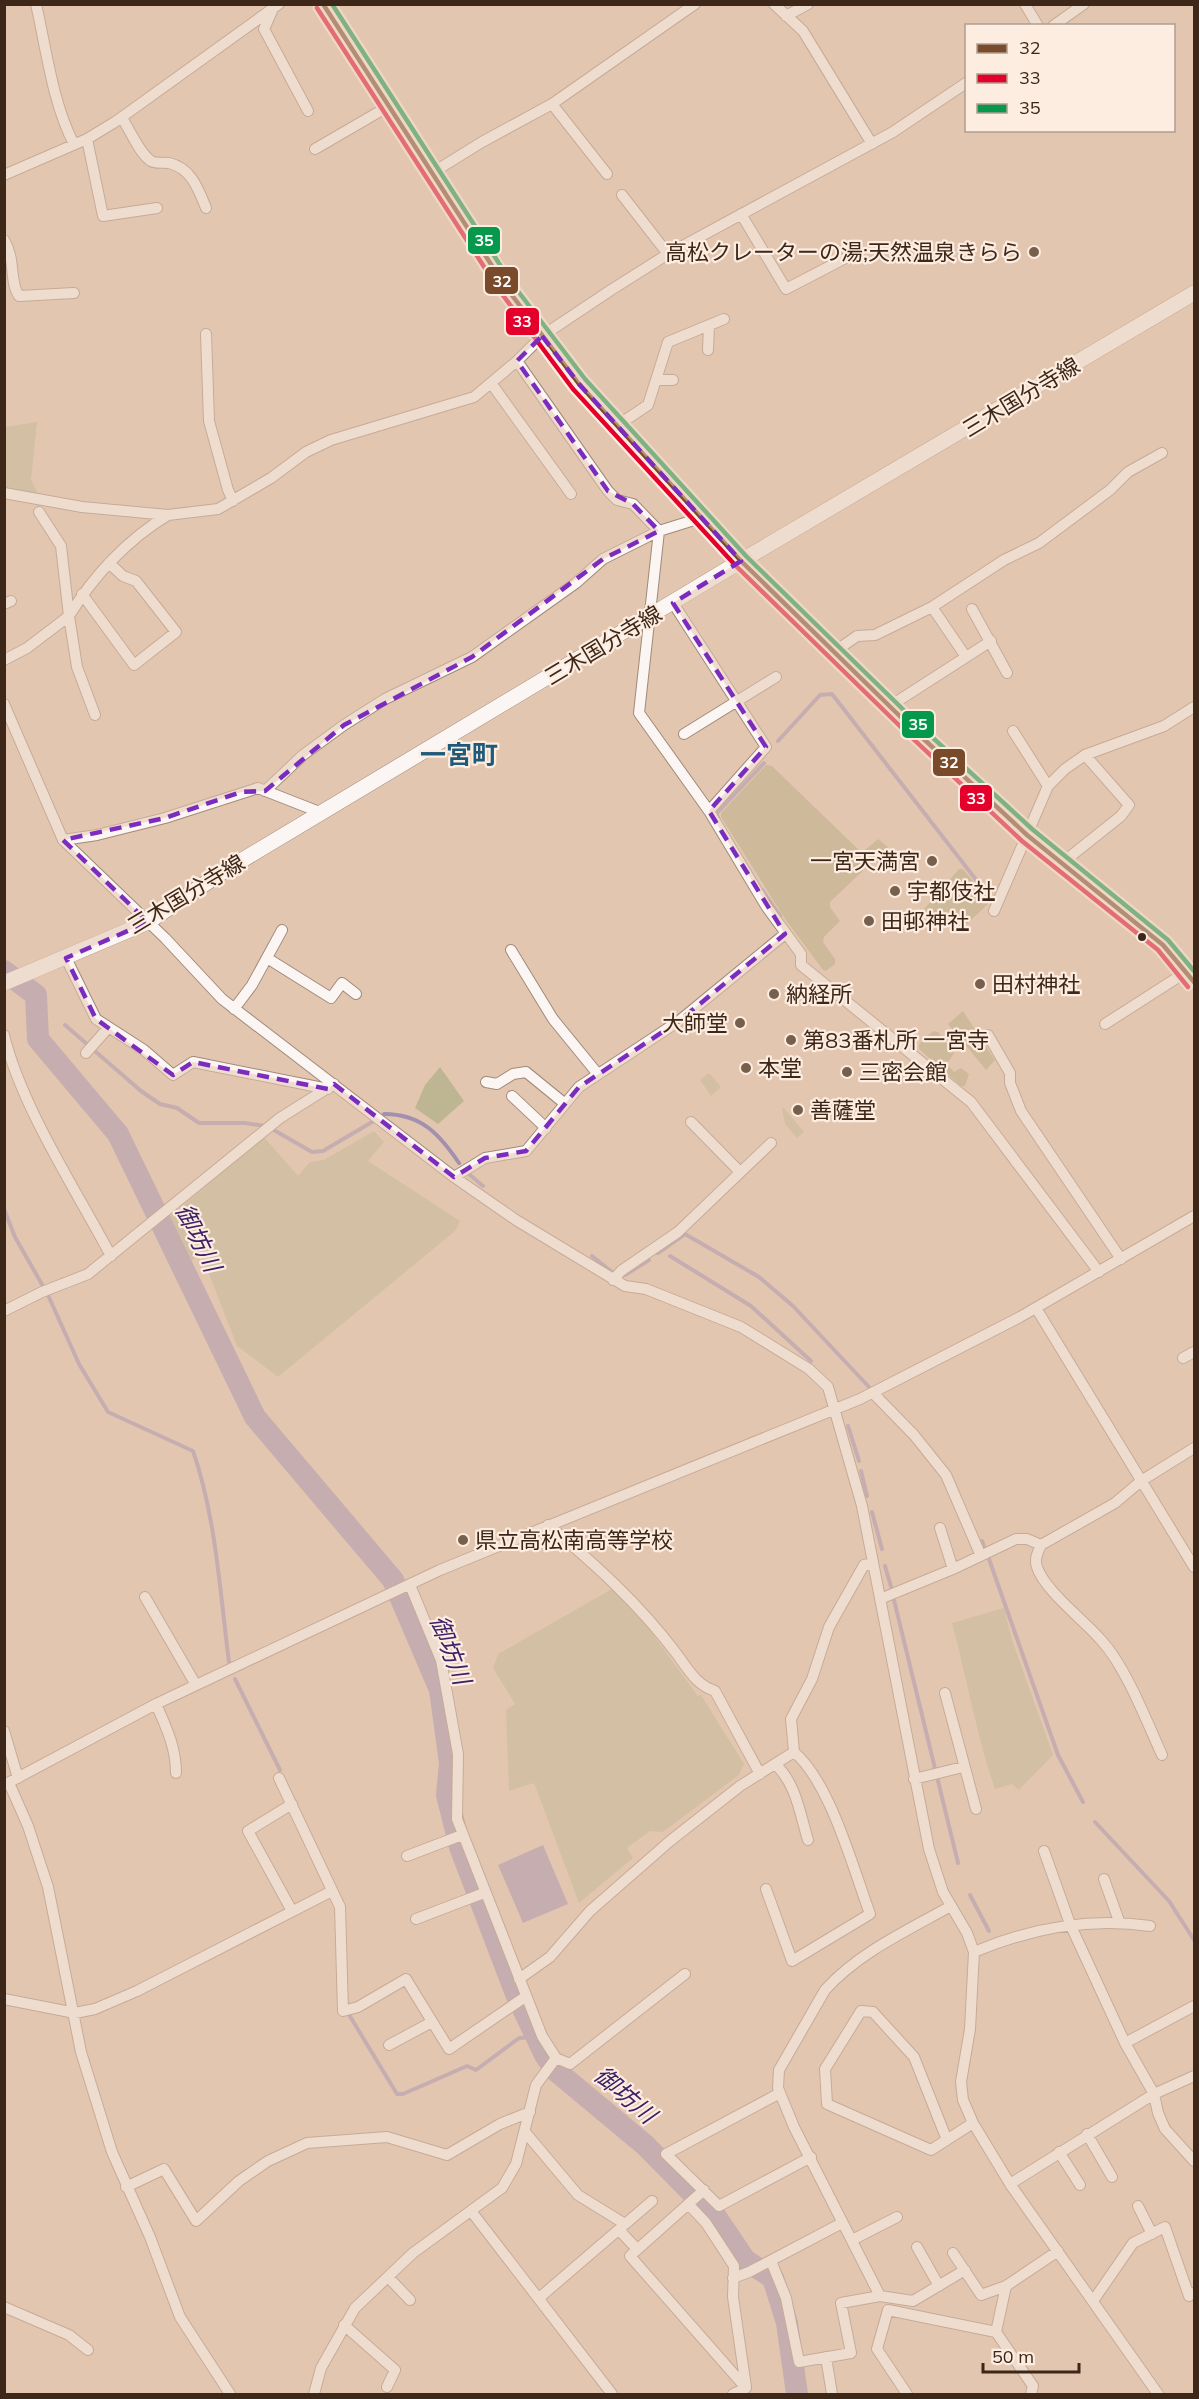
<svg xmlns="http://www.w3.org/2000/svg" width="1199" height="2399" font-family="Mulish,'Noto Sans JP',sans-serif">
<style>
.green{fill:#beb692}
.forest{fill:#b3ac81}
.water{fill:#a38faf}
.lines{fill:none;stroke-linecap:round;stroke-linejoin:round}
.stream{stroke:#a38faf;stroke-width:4}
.river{stroke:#a38faf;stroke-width:22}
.street-casing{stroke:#a08a79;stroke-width:12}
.secondary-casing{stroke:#a08a79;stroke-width:15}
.primary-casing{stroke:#a08a79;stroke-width:16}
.street{stroke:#fbf6f3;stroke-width:10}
.secondary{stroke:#fbf6f3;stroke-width:14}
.primary{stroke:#fbf6f3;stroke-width:15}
.bus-1-casing{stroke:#fdece0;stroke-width:9}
.bus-2-casing{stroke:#fdece0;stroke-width:9}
.bus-3-casing{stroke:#fdece0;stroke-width:9}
.bus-1{stroke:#7a4b2a;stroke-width:4.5}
.bus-2{stroke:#e4002b;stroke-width:4.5}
.bus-3{stroke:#06994b;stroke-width:4.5}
.marked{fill:none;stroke:#7b2cbf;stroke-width:4.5;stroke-dasharray:12 8;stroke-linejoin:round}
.poi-dot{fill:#765f4d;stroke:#fdece0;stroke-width:2}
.bus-dot{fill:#3c2718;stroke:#fdece0;stroke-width:2}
.labels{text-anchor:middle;stroke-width:4.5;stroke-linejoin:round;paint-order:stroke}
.poi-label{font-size:22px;fill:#3c2718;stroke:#fdece0;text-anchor:start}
.street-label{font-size:22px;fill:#3c2718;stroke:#fdece0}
.water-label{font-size:24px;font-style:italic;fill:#3b2165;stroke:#fdece0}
.quarter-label{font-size:26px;font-weight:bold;fill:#1f5a7a;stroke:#fdece0}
.line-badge{stroke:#fdece0;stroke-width:2}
.badge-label{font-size:16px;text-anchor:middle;font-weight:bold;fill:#fff}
</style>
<rect width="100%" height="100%" fill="#e3c6b0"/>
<!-- green -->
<path class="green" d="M37,422l-6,58 8,16 -34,-4v-65z
M440,1067l24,34 -26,23 -23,-16 10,-23z
M709,1073l12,14 -10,9 -11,-16z
M784,1108l20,24 -7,6 -12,-14 -3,-15z
M374,1131l10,11 -16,19 92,60 -5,10 -177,146 -41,-31 -36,-93 -12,10 -21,-45 96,-81 34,39 12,-14 14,-2z
M612,1589l36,39 50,68 3,-1 43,69 -5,11 -76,57 -13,-1 -23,17 6,10 -54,45 -45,-120 -25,8 -3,-81 9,-6 -22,-36 5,-14z
M1004,1608l8,32 41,115 -34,35 -7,-6 -17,5c-19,-55 -28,-111 -43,-166z"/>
<!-- forest -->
<path class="forest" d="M766,765l6,1 88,85h4l14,-12 10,8 -58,55v5l10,14 -16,16 -1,5 12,17v5l-9,7 -3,-1 -38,-51 -64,-102v-4z
M959,869h4l26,31 -1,4 -21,20 -29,3 -13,-14v-5z
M963,1011l32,49 -9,10 -38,-46z
M933,1031l5,1 16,21 -7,11 7,8 7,-4 8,6 -4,12h-4l-42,-37v-5z"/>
<!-- water -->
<path class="water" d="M543,1845l25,59 -45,19 -25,-58z"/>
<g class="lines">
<!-- stream -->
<path class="stream" d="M778,741l42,-46 12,-1 159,205
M718,817l-2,-3 48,-51
M762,890l18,26
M65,1025l23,20
M96,1052l45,39 19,13 17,4 22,15h46l20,3
M384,1114c38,0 56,21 75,49
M272,1129l40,23 11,-1 49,-29
M470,1175l13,11
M4,1209l11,28 33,58 31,69 29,48 85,39c23,66 27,142 36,211
M658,1253l27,-19 74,43 34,29 76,81
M592,1256l20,16
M670,1256l81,50 60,55
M625,1275l24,-15
M848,1426l11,35
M861,1471l6,25
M872,1512l10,37
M982,1541l3,9
M989,1559l69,196 25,47
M885,1566l7,24
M894,1600l64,263
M235,1679l45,91
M1095,1822l74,79 25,39
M970,1895l19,36
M348,2013l49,81h6l64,-28 9,4 43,-32 17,-1"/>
<!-- river -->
<path class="river" d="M4,971l32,24 2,44 80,95 137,283 138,163 47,110 10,73 -3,32 13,52 56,147 29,61 10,15 90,75 71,72 29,43 28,18 14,45 10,71"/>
<!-- street casing -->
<g class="street-casing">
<path id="street" d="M36,4c10,44 17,101 38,140
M774,4l29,27 69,113
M1025,4l13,22
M272,11l-8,18 44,82
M786,16l22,-12
M1053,26l31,-22
M552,104l55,70
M122,118c8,12 17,35 29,43 5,3 12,1 18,2 22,5 29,25 37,45
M87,139l16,77 54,-8
M315,149l74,-43
M432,173l50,-31 70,-38 143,-100
M4,175l83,-36 28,-17 164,-118
M622,195l46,59
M741,214l45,75 71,-37
M4,240c12,19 5,42 15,56l55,-3
M206,334l3,87 19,69 5,11
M708,350l1,-25
M517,361l91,130 9,9 16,4 26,27 -20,182 70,98 57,95 35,48v11l170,137 128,170
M656,380h17
M491,383l80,111
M618,425l30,-20 20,-63 56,-23
M4,493l78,14 86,8 50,-6 53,-31 35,-26 25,-12 143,-43 43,-36 25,-25 69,-46 57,-36 225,-122 73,-49
M82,594l52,71 42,-33 -40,-51 -13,-5 -14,-13
M673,603l93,144 -57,64
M4,604l7,-3
M932,607l34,50
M972,609l35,64
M834,652l23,-16 18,-1 57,-28 72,-47 35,-17 71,-53 18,-18 34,-19
M4,660l23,-12 42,-32 -8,-70 -22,-34
M4,704l59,136 102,98 57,61 232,178 62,43 109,66 21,3 95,38 68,42 19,18 34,119 67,343 14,43 24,41 7,19 -4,77 -9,53 2,18 10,23 37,61 148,210
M890,706l101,-65
M95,715l-18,-48 -8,-51c24,-40 59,-77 99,-101
M1013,731l35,55
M684,734l92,-57
M265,791l38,-36 41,-30 41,-26 87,-42 104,-74 27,-24 56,-28 32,-10 7,-6
M63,840l34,-5 68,-17 93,-30 64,25
M1062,863l59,-47 8,-11 -44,-50
M994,911l54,-125 17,-17 20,-14 79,-29 30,-19
M511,950l42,69 44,54
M66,958l30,61 48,31 29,25 20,-13 135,27
M267,958l64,40 11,-15 14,11
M234,1009l18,-24 30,-55
M1105,1024l89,-57
M4,1035c17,71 72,155 107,221
M988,1035l22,38v10l11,28 100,148
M86,1053l22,-25
M486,1082l11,2 16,-10 13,-2 38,31
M512,1096l34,32
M691,1122l49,50
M454,1177l31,-19 41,-7 53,-64 100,-66 106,-87
M613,1280l8,-9 57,-39 93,-89
M1036,1308l158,259
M4,1311l38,-19 46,-18 192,-156 54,-34
M1183,1358l11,-6
M873,1393l41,42 32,40 35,81
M548,1525c48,40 91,79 128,128 12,16 20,32 39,38l45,83
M940,1528l13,41
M1041,1545c-3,7 -7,14 -4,22 7,23 48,54 64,73 25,27 45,80 61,115
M410,1585l31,75 17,94 -1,65 85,217 14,22 14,6 115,-90
M145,1597l51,88
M880,1599l73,-30 63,-30h11l14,6 74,-42 26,-22 53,-33
M945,1693l31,116
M156,1704c10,23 20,43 20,69
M4,1731l14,47
M775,1764c21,19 25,50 33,76
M279,1778l61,129 3,104 15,-4 48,-28 43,70 76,-52
M914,1779l49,-12
M9,1783l19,43 20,61 33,165 31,100 38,85 30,80 50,77
M4,1785l152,-81 284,-134 420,-171 160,-82 174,-101
M292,1804l-44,27 44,80
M1044,1851l26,73 55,119 29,51 4,19 7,16 29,32
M407,1856l55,-21
M1104,1879l15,42
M766,1889l26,72 78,-47c-17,-46 -40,-132 -76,-162
M416,1919l68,-26
M974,1952c57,-24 114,-35 176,-26
M519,1979l31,-22 40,-46 80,-70 70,-55 54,-34 -3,-33 21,-40 17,-52 35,-62 9,-2
M4,1999l71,14 20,-4 42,-18 195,-100
M1125,2043l69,-37
M389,2045l43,-23
M780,2093l-114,61 53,52 92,-49
M525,2132l53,63 47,29
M1087,2134l25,43
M947,2140l-33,-83 -41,-45 -12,-1 -36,58 2,35 104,46 42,-27
M1059,2152l21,33
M1010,2184l144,-90 40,-18
M126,2187l38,-18 32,52 43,-40 29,-20 39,-18 80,-6 60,18 53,-31 30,-12
M704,2190l-74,66 116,132 -13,6
M689,2205l17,18 28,43 -1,31 13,90
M1138,2206l14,28
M471,2211l141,183
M619,2230l18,19
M852,2240l45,-23
M917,2247l22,39
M953,2253l28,42 25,-9
M771,2261l15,37 13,64 52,-9 -10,-50 39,-7 33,5 52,-31
M388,2277l22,23
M733,2278l16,-6 93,-49
M880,2296l-86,-169 -16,-39 1,-18 46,-80c33,-37 83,-60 126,-84
M539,2298l113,-97
M1093,2301l40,-58 32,-16 24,69 5,-3
M4,2307l65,28 19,15
M344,2325l51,45 -8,17
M996,2332l10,-46 52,-35
M826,2357l6,37
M314,2394l7,-26 34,-60 58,-55 89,-65 14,-24 20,-79 20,-27
M907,2394l-30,-45 11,-39 108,22 37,54 -2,8"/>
</g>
<!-- secondary casing -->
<g class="secondary-casing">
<path id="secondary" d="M323,4l182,282 74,98 162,177 173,169 113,105 136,110 31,37"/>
</g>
<!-- primary casing -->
<g class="primary-casing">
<path id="primary" d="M4,983l144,-61 76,-51 517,-310 453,-268"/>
</g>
<!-- street -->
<use href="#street" class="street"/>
<!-- secondary -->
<use href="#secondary" class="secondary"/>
<!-- primary -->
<use href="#primary" class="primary"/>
<!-- bus-1 casing -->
<g class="bus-1-casing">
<path id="bus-1" d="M323,4l182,282 74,98 162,177 173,169 113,105 136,110 31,37"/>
</g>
<!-- bus-2 casing -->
<g class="bus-2-casing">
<path id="bus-2" d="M317,8l182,282 74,99 163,177 173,169 113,106 136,109 30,37"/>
</g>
<!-- bus-3 casing -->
<g class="bus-3-casing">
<path id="bus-3" d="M332,4l179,278 74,97 161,177 173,169 113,104 136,111 26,31"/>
</g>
<!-- bus-1 -->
<use href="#bus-1" class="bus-1"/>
<!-- bus-2 -->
<use href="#bus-2" class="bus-2"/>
<!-- bus-3 -->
<use href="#bus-3" class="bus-3"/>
</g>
<!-- marked area -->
<path d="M0 0H1199V2399H0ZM542,336l37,48 162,177 -68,42 93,144 -57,64 76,123 -106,87 -100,66 -53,64 -41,7 -31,19 -120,-93 -6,5 -135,-27 -20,13 -77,-56 -30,-61 82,-36 -85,-82 102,-22 76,-26 24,-1 79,-66 128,-68 131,-98 56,-28 -26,-27 -25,-13 -91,-130z" fill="#e3c6b0" fill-opacity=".55" fill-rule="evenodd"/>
<path class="marked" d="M542,336l37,48 162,177 -68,42 93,144 -57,64 76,123 -106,87 -100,66 -53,64 -41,7 -31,19 -120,-93 -6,5 -135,-27 -20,13 -77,-56 -30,-61 82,-36 -85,-82 102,-22 76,-26 24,-1 79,-66 128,-68 131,-98 56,-28 -26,-27 -25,-13 -91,-130z"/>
<!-- markers -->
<g class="poi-dot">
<circle cx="1034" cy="252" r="6"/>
<circle cx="932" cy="861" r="6"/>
<circle cx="895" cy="891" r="6"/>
<circle cx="869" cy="921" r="6"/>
<circle cx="980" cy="984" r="6"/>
<circle cx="774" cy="994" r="6"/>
<circle cx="740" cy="1023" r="6"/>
<circle cx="791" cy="1040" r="6"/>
<circle cx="746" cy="1068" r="6"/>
<circle cx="847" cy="1072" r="6"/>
<circle cx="798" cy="1110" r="6"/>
<circle cx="463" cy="1540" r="6"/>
</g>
<circle class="bus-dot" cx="1142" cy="937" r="5"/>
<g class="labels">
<!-- poi labels -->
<g class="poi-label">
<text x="1022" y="260" text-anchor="end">高松クレーターの湯;天然温泉きらら</text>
<text x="920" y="869" text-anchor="end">一宮天満宮</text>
<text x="907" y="899">宇都伎社</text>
<text x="881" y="929">田邨神社</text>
<text x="992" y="992">田村神社</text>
<text x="786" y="1002">納経所</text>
<text x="728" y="1031" text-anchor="end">大師堂</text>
<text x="803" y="1048">第83番札所 一宮寺</text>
<text x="758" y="1076">本堂</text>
<text x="859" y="1080">三密会館</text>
<text x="810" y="1118">善薩堂</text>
<text x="475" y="1548">県立高松南高等学校</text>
</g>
<!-- street labels -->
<g class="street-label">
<text transform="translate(1021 397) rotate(-31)" y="8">三木国分寺線</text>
<text transform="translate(603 645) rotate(-31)" y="8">三木国分寺線</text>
<text transform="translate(186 894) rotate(-31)" y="8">三木国分寺線</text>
</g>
<!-- water labels -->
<g class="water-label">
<text transform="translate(198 1238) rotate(64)" y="8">御坊川</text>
<text transform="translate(450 1650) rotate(69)" y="8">御坊川</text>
<text transform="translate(625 2095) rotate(41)" y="8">御坊川</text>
</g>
<!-- quarter labels -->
<g class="quarter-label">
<text x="459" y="764">一宮町</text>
</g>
</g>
<g class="line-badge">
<rect x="467" y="226" width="34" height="29" rx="6" fill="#06994b"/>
<rect x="484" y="266" width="35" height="29" rx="6" fill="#7a4b2a"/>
<rect x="505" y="307" width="35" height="29" rx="6" fill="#e4002b"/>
<rect x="901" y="710" width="34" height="29" rx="6" fill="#06994b"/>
<rect x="932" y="748" width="34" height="29" rx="6" fill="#7a4b2a"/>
<rect x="959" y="784" width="34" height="28" rx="6" fill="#e4002b"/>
</g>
<g class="badge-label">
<text x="484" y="246">35</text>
<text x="502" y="287">32</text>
<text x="522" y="327">33</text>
<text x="918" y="730">35</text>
<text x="949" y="768">32</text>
<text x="976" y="804">33</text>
</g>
<!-- border -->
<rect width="1199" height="2399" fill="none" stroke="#3c2718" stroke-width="12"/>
<!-- legend -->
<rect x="965" y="24" width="210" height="108" fill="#fdece0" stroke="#b09d90" stroke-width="1.5"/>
<rect x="977" y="44" width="30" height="9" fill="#7a4b2a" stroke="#b09d90" stroke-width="1.5"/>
<text x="1019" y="54" font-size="18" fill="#3c2718">32</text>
<rect x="977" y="74" width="30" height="9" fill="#e4002b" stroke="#b09d90" stroke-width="1.5"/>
<text x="1019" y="84" font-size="18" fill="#3c2718">33</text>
<rect x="977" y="104" width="30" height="9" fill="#06994b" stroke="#b09d90" stroke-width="1.5"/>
<text x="1019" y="114" font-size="18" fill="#3c2718">35</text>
<!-- scale -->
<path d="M983 2363v9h96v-9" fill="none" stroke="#3c2718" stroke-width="3"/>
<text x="992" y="2363" font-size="18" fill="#3c2718" stroke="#fdece0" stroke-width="4.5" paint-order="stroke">50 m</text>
</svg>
